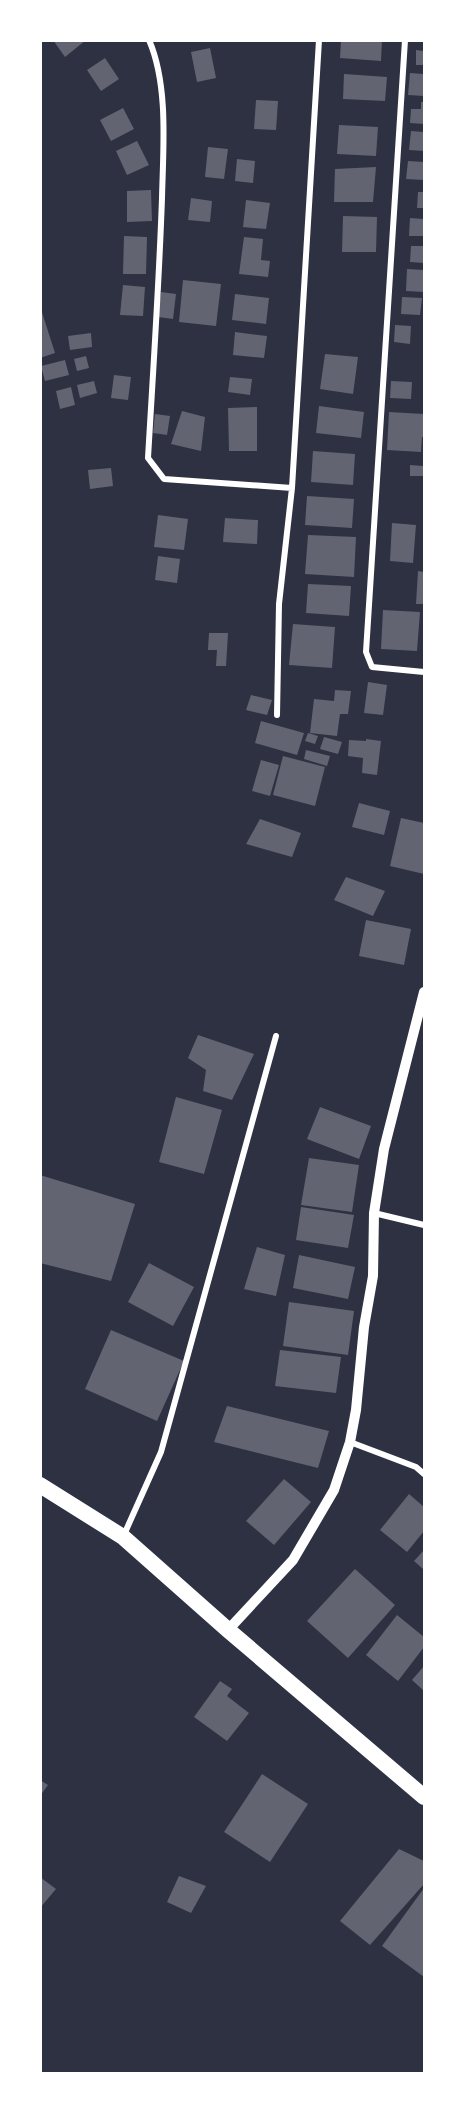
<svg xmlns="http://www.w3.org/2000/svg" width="465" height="2114" font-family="'DM Sans',sans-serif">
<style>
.building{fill:#626471}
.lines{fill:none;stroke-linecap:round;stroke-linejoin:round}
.minor{stroke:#fff;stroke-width:6}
.tertiary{stroke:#fff;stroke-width:10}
.trunk{stroke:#fff;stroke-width:16}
</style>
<rect width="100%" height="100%" fill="#2d3142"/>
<!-- building -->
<path class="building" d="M53,40h33l-21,17z
M341,40h41l-1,21 -41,-3z
M210,48l6,30 -19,4 -6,-30z
M416,50l8,1v14h-8z
M105,58l14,21 -18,12 -14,-21z
M410,73l14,1v22l-16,-1z
M344,74l43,3 -2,24 -42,-2z
M256,100l22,1 -2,29 -22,-1z
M421,102h3v22l-14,-1 1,-14h10z
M123,108l11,21 -23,12 -11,-21z
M339,125l39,2 -2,29 -39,-2z
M411,131l13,1v19l-15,-1z
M137,141l12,24 -22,10 -11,-24z
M208,147l20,2 -4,30 -19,-2z
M237,159l18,2 -2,22 -18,-2z
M408,161l16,1v18l-18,-1z
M376,167l-3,35h-39l1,-33z
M151,190l1,31 -25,1v-31z
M418,192h6v16h-7z
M191,198l21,3 -2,21 -22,-2z
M246,200l24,3 -4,26 -23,-2z
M343,216l34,1 -1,35h-34z
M410,218l14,1v17h-15z
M124,236l23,1 -1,37h-23z
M244,237l19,2 -2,21 9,1 -2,16 -29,-3z
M411,246h13v17l-14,-1z
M407,269l17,1v22l-18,-1z
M183,280l38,4 -5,42 -37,-4z
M123,285l22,2 -2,29 -23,-1z
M161,292l15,2 -3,25 -15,-2z
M235,294l34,4 -3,26 -34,-4z
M402,297l20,1 -2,17 -19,-1z
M40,306l15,47 -15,5z
M395,325l16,1 -1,18 -16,-2z
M235,332l32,4 -3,22 -31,-3z
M91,333l1,14 -22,3 -2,-14z
M325,354l33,3 -5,37 -33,-5z
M86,356l3,12 -12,3 -3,-12z
M65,360l4,15 -24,6 -4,-15z
M114,375l17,2 -3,23 -17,-2z
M230,377l22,2 -2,16 -22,-3z
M94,381l3,12 -17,5 -3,-13z
M391,381l21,1 -1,17 -21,-1z
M71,387l4,18 -15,4 -4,-18z
M319,406l45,6 -3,26 -45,-5z
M257,407v44h-28l-1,-43z
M182,411l23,6 -4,34 -30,-7z
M389,412l35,2v23h-2l-1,15 -34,-2z
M155,414l15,2 -3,19 -14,-2z
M313,451l42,3 -2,31 -42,-3z
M410,465l13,1v10h-13z
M111,468l2,18 -23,3 -2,-19z
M307,496l47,3 -2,29 -47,-3z
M158,515l30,4 -4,31 -30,-3z
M225,518l33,2 -1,24 -34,-2z
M392,523l24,2 -3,38 -23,-2z
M308,535l48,2 -2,40 -49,-3z
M158,556l22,3 -3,24 -22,-3z
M418,571l6,1v32h-8z
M308,584l43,2 -2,30 -43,-3z
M383,610l37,2 -3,39 -36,-2z
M293,624l42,3 -3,41 -43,-3z
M209,633h19l-2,33h-10l1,-16h-9z
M368,682l19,3 -4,30 -19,-2z
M335,690l16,1 -3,23h-8l-3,22 -27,-3 4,-34 20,2z
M251,695l21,5 -5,15 -21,-5z
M261,721l43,12 -7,22 -42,-12z
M308,733l10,3 -3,8 -10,-3z
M324,737l18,5 -4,12 -18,-5z
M366,739l15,2 -4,34 -15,-2 1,-15 -15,-2 1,-16 17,1z
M306,750l24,6 -3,10 -23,-7z
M283,756l42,11 -10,39 -42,-11z
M261,760l18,5 -9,31 -18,-5z
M359,803l31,8 -6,24 -32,-8z
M401,818l23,5v51l-34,-8z
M260,819l41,14 -9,24 -46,-13z
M346,877l39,14 -12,25 -39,-16z
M366,920l45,9 -7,36 -45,-9z
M198,1035l56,19 -22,46 -29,-9 3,-21 -18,-12z
M176,1097l46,13 -18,64 -45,-12z
M320,1107l51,19 -12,33 -52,-20z
M309,1158l50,7 -7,47 -51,-7z
M40,1175l95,29 -24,77 -71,-18z
M301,1207l53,8 -6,33 -52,-8z
M257,1247l28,8 -9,41 -32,-7z
M299,1255l56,12 -7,32 -55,-11z
M149,1263l45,24 -21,39 -45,-24z
M289,1302l65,9 -6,44 -65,-9z
M111,1330l73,31 -27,60 -72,-32z
M280,1350l61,7 -5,36 -61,-7z
M227,1406l102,25 -11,37 -104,-26z
M284,1479l27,23 -37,43 -28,-24z
M409,1494l15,13v24l-17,21 -27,-22z
M424,1550v20l-10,-9z
M355,1569l40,36 -47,53 -41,-37z
M397,1615l27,22v10l-26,34 -32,-26z
M424,1666v25l-12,-11z
M220,1681l12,8 -5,7 22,17 -22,28 -33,-24z
M262,1774l46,30 -38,58 -46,-30z
M40,1780l8,5 -8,11z
M399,1849l25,12v23l-54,61 -30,-24z
M179,1876l27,10 -15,27 -24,-11z
M40,1877l16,12 -16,19z
M424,1888v89l-42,-31z"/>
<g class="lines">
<!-- minor -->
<path class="minor" d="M149,40c20,46 14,110 13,158 -3,87 -9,174 -14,260l16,21 128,9 27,-448
M405,40l-39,612 6,15 52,5
M277,715l2,-111 13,-116
M374,1213l50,12
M350,1442l66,25 8,7
M123,1537l38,-85 115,-416"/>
<!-- tertiary -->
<path class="tertiary" d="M228,1630l65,-70 41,-70 16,-48 6,-32 8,-83 9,-51 1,-63 10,-64 40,-157"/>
<!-- trunk -->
<path class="trunk" d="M40,1485l83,52 105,93 196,167"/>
</g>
<!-- border -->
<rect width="465" height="2114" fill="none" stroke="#ffffff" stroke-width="84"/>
</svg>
